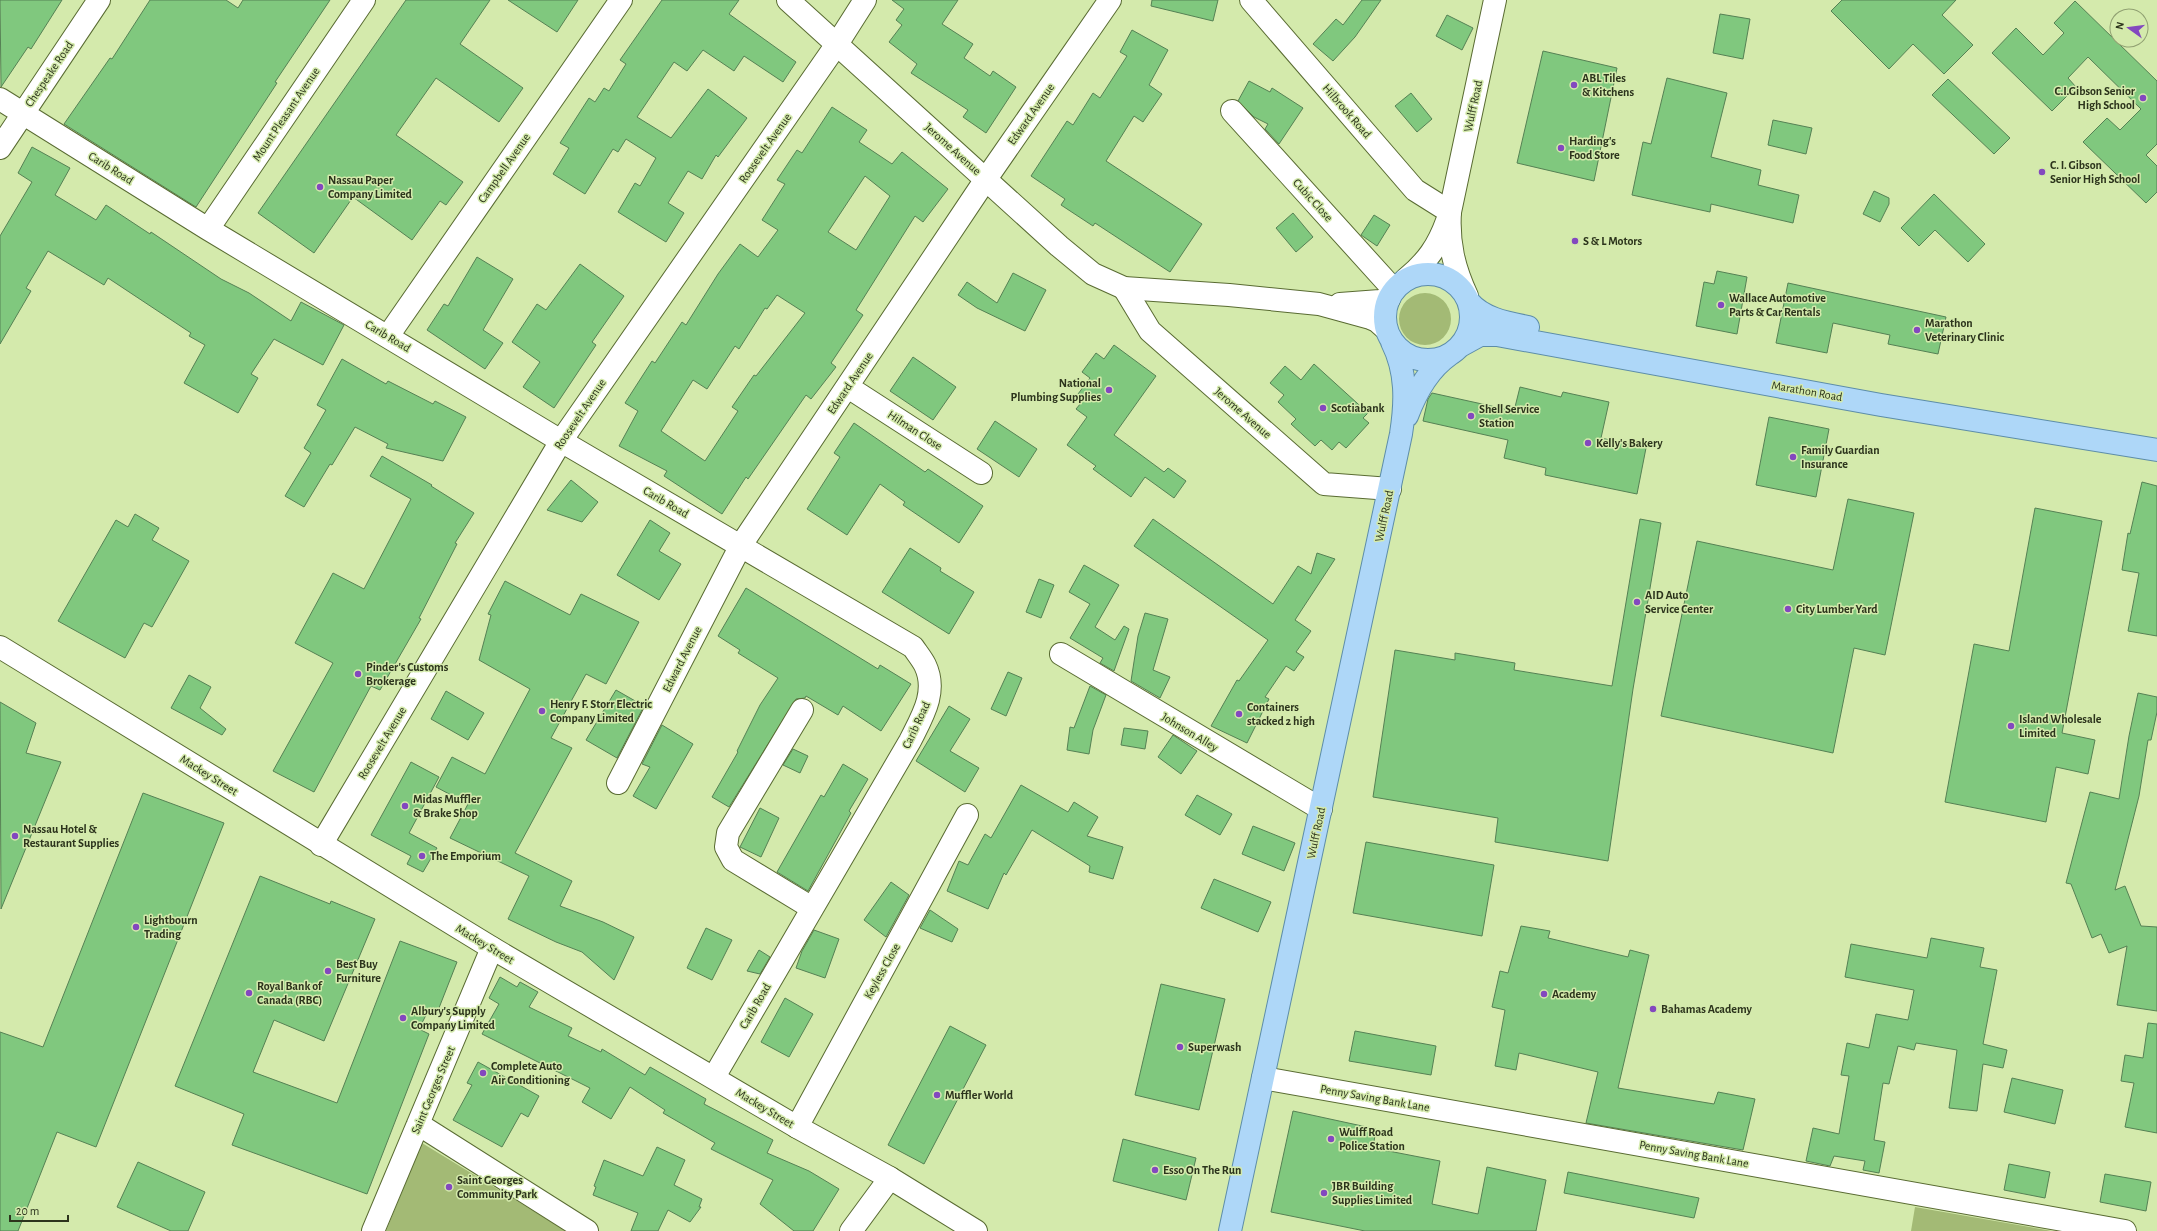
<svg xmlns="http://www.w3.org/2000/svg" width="2157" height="1231" font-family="'Alegreya Sans',sans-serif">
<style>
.green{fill:#a3ba75}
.building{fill:#80c87e;stroke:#558154;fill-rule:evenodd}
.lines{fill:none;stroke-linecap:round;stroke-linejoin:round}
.street-casing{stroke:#596b32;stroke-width:24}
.secondary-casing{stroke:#596b32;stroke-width:24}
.primary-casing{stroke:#5d8da8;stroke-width:24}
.street{stroke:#fff;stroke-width:22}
.secondary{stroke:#fff;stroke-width:22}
.primary{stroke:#aed7f8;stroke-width:22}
.poi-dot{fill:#8348bf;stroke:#d4eaac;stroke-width:1.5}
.labels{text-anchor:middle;stroke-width:3;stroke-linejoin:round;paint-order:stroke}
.street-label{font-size:12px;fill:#2c341c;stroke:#d4eaac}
.poi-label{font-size:12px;font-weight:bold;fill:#2c341c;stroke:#d4eaac;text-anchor:start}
</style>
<rect width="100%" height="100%" fill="#d4eaac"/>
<!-- green -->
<path class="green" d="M1399 319a26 26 0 1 1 52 0a26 26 0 1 1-52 0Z
M422,1143l144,88h-180z
M1915,1207l137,24h-141z"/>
<!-- building -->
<path class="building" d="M0,0h62l-31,49 -3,-2 -27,40z
M150,0h76l12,8 5,-8h87l-55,82 2,1 -81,124 -132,-83 46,-66 2,1z
M406,0h84l-30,44 63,44 -24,34 -63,-44 -40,57 67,47 -17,23 -6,-4 -28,39 -59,-43 -39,56 -56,-40z
M508,0h70l-21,32z
M662,0h77l-10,14 67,48 -13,20 -39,-26 -10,15 -31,-21 -16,21 -13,-9 -37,55 34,21 37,-49 39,29 -29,39 -2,-2 -14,24 -14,-8 -20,32 16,10 -18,29 -48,-30 17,-29 5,3 16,-28 -30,-19 -8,13 -5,-3 -28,45 -32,-20 16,-26 -9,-5 29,-45 6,4 9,-14 5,3 17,-27 -6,-4z
M892,0h66l-16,24 31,20 -9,14 26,18 3,-5 23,16 -30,46 -23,-16 5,-7 -57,-37 6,-9 -28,-22 13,-17 -6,-5 8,-11z
M1152,0h66l-5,21 -62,-15z
M1362,0h19l-26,37 -22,24 -20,-17 23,-25 7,6z
M1842,0h114l-14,15 31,30 -29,29 -31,-30 -24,25 -58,-58z
M2075,1l82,80v63l-11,11 11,11v26l-11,11 -63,-61 24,-24 13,12 21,-21 -53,-52 -20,21 8,9 -24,24 -60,-58 24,-25 27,27 21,-22 -10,-10z
M1720,14l30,5 -7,40 -30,-6z
M1447,15l26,13 -11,22 -26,-14z
M1132,30l36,20 -19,35 13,9 -19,28 -9,-6 -28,45 96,63 -32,48 -75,-49 -2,3 -32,-21 4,-6 -34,-23 36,-55 6,4 20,-32 7,5 27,-42 -7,-4z
M1543,51l74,17 -23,113 -77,-18z
M1667,78l60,15 -16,64 50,13 -3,15 41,10 -6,28 -82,-19 -1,8 -78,-17 11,-53 8,2z
M1948,79l62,59 -16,16 -62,-59z
M1249,81l21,11 2,-4 31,20 -24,36 -14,-15 3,-5 -14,-7 -16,-16z
M1411,93l21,26 -15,13 -22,-26z
M832,107l35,23 -8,12 33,22 10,-12 46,37 -25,33 -8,-6 -59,94 7,5 -32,48 5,4 -25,32 -5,-4 -58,84 -2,-2 -24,37 -58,-38 3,-5 -48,-25 19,-35 -13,-8 27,-42 3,2 27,-41 4,3 32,-51 22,-30 18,13 20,-27 -16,-10 23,-36 -8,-4 20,-30 5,3zM865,176l25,20 -34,54 -28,-18zM777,295l28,18 -49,63 -2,-1 -22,32 6,4 -33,50 -44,-30 32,-51 14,9 28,-43 4,3 26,-41 2,1z
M1773,120l39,8 -6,26 -38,-9z
M32,147l38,21 -15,27 41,25 10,-15 44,29 1,-2 70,47 28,14 42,28 10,-19 43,23 -21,40 -49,-26 -23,35 7,4 -20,35 -54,-30 21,-38 -16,-9 2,-3 -83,-55 -4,7 -56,-34 -22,37 5,3 -31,53v-108l32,-54 -14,-9z
M1874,191l15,7v6l-9,18 -17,-8z
M1934,194l51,50 -17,18 -33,-32 -16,16 -18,-18z
M1293,213l20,24 -17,15 -20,-24z
M1374,215l16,10 -13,21 -16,-11z
M477,257l36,22 -30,51 20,13 -18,26 -58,-39 17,-26 4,2z
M580,264l44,32 -32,46 4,3 -42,63 -31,-21 17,-25 -28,-20 25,-38 9,6z
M1717,271l30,6 -10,57 -41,-8 8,-44 10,2z
M1013,273l33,17 -21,41 -48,-23 -19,-13 9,-13 30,21z
M1788,283l158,34 -8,37 -50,-10 2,-9 -57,-12 -6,30 -51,-10z
M1114,345l42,31 -42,59 50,37 4,-4 18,13 -12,17 -29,-21 -14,20 -38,-28 3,-3 -29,-21 20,-28 -11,-8 5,-6 -6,-5 15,-20 -8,-6 14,-19 8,6z
M913,357l43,30 -23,33 -43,-29z
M342,359l44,25 2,-3 45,23 2,-3 31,16 -23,44 -57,-13 2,-4 -33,-17 -23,38 -2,-1 -26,43 -19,-11 26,-43 -7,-5 22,-38 -9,-5z
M1314,364l54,49 -5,5 6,5 -23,25 -7,-6 -7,8 -11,-10 -6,6 -24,-22 5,-5 -18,-17 6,-7 -14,-12 15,-17 16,14z
M1520,387l41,10 2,-5 46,10 -8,36 45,10 -9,46 -92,-19 1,-7 -42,-10 4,-18 -85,-19 5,-22 4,-6 82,18z
M1769,417l60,12 -13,68 -60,-12z
M995,421l42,28 -18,28 -42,-28z
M854,423l71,49 3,-3 55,37 -24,37 -56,-38 2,-3 -25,-18 -33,51 -40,-26 33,-52 -6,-4z
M382,456l50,29 -1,1 43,27 -19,30 2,1 -38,74 2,1 -41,71 -9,-4 -57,106 -41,-21 60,-108 -38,-20 38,-70 31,16 47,-90 -41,-23z
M571,480l27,22 -16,20 -35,-12z
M2142,482l15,4v150l-29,-5 11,-58 -17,-3 6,-37 2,1z
M1848,499l66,14 -29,142 -31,-7 -21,105 -172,-37 36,-175 136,29z
M2035,508l67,13 -40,212 33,7 -7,34 -32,-7 -10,55 -101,-20 29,-158 35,7z
M135,514l24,14 -7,12 37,21 -37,66 -8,-4 -19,35 -67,-37 58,-101 12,7z
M1153,519l120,85 25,-38 13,8 6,-21 18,6 -40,61 16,11 -15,21 8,5 -10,14 -8,-5 -21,31 4,2 -22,44 -36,-17 26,-46 2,1 29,-41 -134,-94z
M1640,519l21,4 -28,166 -25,172 -113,-19 3,-24 -125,-21 22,-147 60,10v-7l60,10 -1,7 98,16z
M650,520l20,13 -11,18 22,13 -22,36 -42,-25z
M910,548l31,20 -1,3 34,21 -25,42 -67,-42z
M1084,565l35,20 -24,42 20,13 9,-14 5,3 -15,42 -14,-8 3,-5 -33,-20 20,-34 -21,-12z
M1039,579l15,6 -13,33 -15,-6z
M505,581l65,34 11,-21 58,28 -33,62 -20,-10 -35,64 21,10 -57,105 57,28 -12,25 43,16 31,15 -20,43 -32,-28 -26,-10 -48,-23 21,-43 -79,-38 18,-34 -32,-17 16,-30 33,17 45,-85 -51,-29 12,-45 -3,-1z
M746,588l132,81 2,-4 31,19 -30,47 -38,-25 -5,9 -32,-19 -1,2 -9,1 -67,108 -17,-10 26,-45 -1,-1 23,-46 18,-27 -40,-25 2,-3 -22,-14z
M1145,613l23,6 -15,51 17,7 -10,21 -29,-17 7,-45z
M1008,672l14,6 -16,38 -15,-7z
M189,675l22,12 -11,21 26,21 -4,6 -51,-27z
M1090,686l16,9 -13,35 -4,24 -22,-4 3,-23 4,1z
M616,690l28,16 -27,52 -31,-18z
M446,691l38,22 -16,27 -37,-21z
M2138,693l19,4v15l-6,28h-3l-9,56 -24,94 10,-4 16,40 16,1v84l-40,-6 10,-59 -18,7 -8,-19 -9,4 -21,-54 -5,-1 24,-91 29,7 10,-63z
M0,702l36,21 -10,30 35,9 -60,147z
M949,706l21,13 -20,32 29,17 -14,24 -49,-31z
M662,725l31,19 -37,65 -23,-13 17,-29 -8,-3z
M1124,728l24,3 -3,18 -24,-4z
M1173,735l24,16 -16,23 -23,-17z
M793,749l15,7 -8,17 -17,-8z
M411,762l28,15 -30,56 28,15 -14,24 -16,-8 4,-8 -40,-21z
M843,764l25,15 -19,32 2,2 -43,78 -31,-19 44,-77 3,2z
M1021,785l47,27 6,-10 24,15 -11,19 36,11 -10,32 -24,-7 1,-6 -58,-36 -26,45 -2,-2 -16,36 -41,-18 12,-30 9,4 17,-31 6,4z
M143,793l81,30 -128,324 -39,-15 -39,99h-18v-199l43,15z
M1197,795l35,19 -12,21 -35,-20z
M760,808l19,10 -18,39 -21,-10z
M1253,826l42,17 -11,28 -42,-17z
M1366,842l128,23 -12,71 -129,-23z
M260,876l70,28 1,-3 44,18 -51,122 -50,-21 -21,52 84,31 63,-162 57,21 -20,51 -8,-4 -10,20 10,5 -62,160 -135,-49 12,-31 -69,-28z
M1214,879l57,23 -13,30 -57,-24z
M891,882l18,13 -23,42 -22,-17z
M930,910l28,19 -6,13 -32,-14z
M1521,926l29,5 -2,7 80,19 2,-7 19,5 -31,133 96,16 4,-12 37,7 -12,51 -157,-27 12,-51 -79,-19 -3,17 -21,-4 10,-56 -13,-3 8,-36 8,2z
M706,928l26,12 -20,40 -25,-12z
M814,930l25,9 -14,39 -29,-10 6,-17z
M1931,938l53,10 -4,19 17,3 -14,74 24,6 -4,18 -20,-4 -6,47 -28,-3 8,-58 -41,-7 -2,7 -16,-4 -9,38 -6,-1 -9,57 11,2 -6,31 -16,-3 2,-9 -31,-5 -4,10 -24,-5 7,-33 26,6 10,-58 -8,-1 6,-32 22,5 7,-34 32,6 6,-30 -69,-13 6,-33 76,14z
M759,950l11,7 -10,17 -13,-3z
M500,977l17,10 3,-5 18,10 -9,15 43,21 -4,8 33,16 1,-3 43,26 5,-8 56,32 -2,5 69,36 -6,13 42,18 30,18 -26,42h-19l-34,-27 13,-24 -62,-31 4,-6 -52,-30 2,-3 -35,-23 -19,32 -29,-17 8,-14 -108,-54 17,-30 -10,-6z
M1161,984l64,15 -26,111 -64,-15z
M785,998l28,16 -24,43 -28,-15z
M2148,1023l9,1v109l-32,-6 9,-44 -13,-2 4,-26 18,3z
M950,1026l36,19 -62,119 -36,-19z
M1355,1031l81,15 -5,29 -82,-14z
M478,1062l61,34 -11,21 -7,-4 -19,34 -49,-27 19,-35 -5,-2z
M2012,1078l51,12 -8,34 -51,-12z
M1293,1111l83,18 -3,19 67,13 -8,43 46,10 9,-47 59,13 -10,51h-171l-94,-19z
M1123,1139l73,19 -10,42 -73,-19z
M657,1147l28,13 -11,25 28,14 -3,8h2l-11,15 -22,-12 -10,21h-27l7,-18 -45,-18 3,-8 -2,-1 10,-26 39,16z
M138,1162l67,30 -17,39h-17l-54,-24z
M2009,1164l41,8 -5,26 -41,-8z
M1568,1172l131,26 -5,20 -130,-25z
M2105,1174l46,8 -5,29 -46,-9z"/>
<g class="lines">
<!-- street casing -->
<g class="street-casing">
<path id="street" d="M1251,0l164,190 35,22
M0,99l208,130 353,212 352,206c4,6 9,12 12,18 13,27 -3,52 -15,76l-196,336
M1232,111l162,179
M0,148l99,-148
M208,229l156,-229
M1124,288l26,43 174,153 66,5
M388,336l233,-336
M848,387l133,86
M1061,654l260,155
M802,710l-74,123 -2,14 7,13 79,48
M618,783l123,-238 245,-366 124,-179
M321,845l240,-404 276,-397 28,-44
M1263,1078l862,153
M418,1124l169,107
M797,1127l170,-312
M373,1231l119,-283
M851,1231l39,-53"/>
</g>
<!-- secondary casing -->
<g class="secondary-casing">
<path id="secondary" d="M788,0l271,246 34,28 31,14 105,7 90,9 51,14 7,3 9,8
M1406,279c21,-17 32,-33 41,-58
M1467,296c-13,-28 -19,-53 -17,-84l45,-212
M1340,304l40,-3 9,-2
M0,647l492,301 305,179 93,51 86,53"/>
</g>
<!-- primary casing -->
<g class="primary-casing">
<path id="primary" d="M1385 317a43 43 0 1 1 86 0a43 43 0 1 1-86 0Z
M1469,302c14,17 39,21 59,25
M1460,346l20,-11h17l384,70 276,45
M1407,416c9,-24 22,-47 42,-61
M1230,1231l171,-797c5,-32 6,-62 -9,-92"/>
</g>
<!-- street -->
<use href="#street" class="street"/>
<!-- secondary -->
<use href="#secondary" class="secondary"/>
<!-- primary -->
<use href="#primary" class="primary"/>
</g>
<!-- markers -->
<g class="poi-dot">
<circle cx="1574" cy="85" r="4"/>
<circle cx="2143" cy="98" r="4"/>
<circle cx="1561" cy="148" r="4"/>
<circle cx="2042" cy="172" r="4"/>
<circle cx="320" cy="187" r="4"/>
<circle cx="1575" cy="241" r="4"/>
<circle cx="1721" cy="305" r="4"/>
<circle cx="1917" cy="330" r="4"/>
<circle cx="1109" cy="390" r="4"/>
<circle cx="1323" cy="408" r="4"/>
<circle cx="1471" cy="416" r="4"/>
<circle cx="1588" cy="443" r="4"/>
<circle cx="1793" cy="457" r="4"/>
<circle cx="1637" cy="602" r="4"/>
<circle cx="1788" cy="609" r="4"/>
<circle cx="358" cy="674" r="4"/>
<circle cx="542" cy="711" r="4"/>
<circle cx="1239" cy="714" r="4"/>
<circle cx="2011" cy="726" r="4"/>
<circle cx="405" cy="806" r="4"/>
<circle cx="15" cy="836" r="4"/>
<circle cx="422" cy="856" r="4"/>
<circle cx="136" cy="927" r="4"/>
<circle cx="328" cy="971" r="4"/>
<circle cx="249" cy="993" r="4"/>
<circle cx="1544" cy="994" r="4"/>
<circle cx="1653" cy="1009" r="4"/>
<circle cx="403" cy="1018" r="4"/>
<circle cx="1180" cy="1047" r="4"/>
<circle cx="483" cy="1073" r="4"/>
<circle cx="937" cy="1095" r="4"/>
<circle cx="1331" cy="1139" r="4"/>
<circle cx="1155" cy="1170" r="4"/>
<circle cx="449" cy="1187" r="4"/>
<circle cx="1324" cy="1193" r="4"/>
</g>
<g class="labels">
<!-- street labels -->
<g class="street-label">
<text transform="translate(49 74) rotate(-56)" y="4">Chespeake Road</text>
<text transform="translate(1473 106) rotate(-78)" y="4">Wulff Road</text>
<text transform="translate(1347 111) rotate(49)" y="4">Hilbrook Road</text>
<text transform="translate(286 114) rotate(-56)" y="4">Mount Pleasant Avenue</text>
<text transform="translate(1031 114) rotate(-55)" y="4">Edward Avenue</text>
<text transform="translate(765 148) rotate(-55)" y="4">Roosevelt Avenue</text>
<text transform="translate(953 149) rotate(42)" y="4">Jerome Avenue</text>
<text transform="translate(111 168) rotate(32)" y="4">Carib Road</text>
<text transform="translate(504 168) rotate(-55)" y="4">Campbell Avenue</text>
<text transform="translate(1313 200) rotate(48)" y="4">Cubic Close</text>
<text transform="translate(388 336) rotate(31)" y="4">Carib Road</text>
<text transform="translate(850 383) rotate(-56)" y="4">Edward Avenue</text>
<text transform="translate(1807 391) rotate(10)" y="4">Marathon Road</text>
<text transform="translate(1243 413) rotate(41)" y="4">Jerome Avenue</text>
<text transform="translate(580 414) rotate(-56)" y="4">Roosevelt Avenue</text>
<text transform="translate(915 430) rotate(33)" y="4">Hilman Close</text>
<text transform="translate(666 502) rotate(30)" y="4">Carib Road</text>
<text transform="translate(1384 516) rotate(-78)" y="4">Wulff Road</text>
<text transform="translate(682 659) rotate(-63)" y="4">Edward Avenue</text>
<text transform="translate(916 725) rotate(-65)" y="4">Carib Road</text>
<text transform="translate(1190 732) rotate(31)" y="4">Johnson Alley</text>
<text transform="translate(382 743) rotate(-59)" y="4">Roosevelt Avenue</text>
<text transform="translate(209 775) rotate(32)" y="4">Mackey Street</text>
<text transform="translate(1316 833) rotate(-78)" y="4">Wulff Road</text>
<text transform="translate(485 944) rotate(31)" y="4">Mackey Street</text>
<text transform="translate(882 971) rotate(-61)" y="4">Keyless Close</text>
<text transform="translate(755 1006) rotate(-60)" y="4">Carib Road</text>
<text transform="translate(433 1090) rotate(-67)" y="4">Saint Georges Street</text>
<text transform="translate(1375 1098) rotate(10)" y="4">Penny Saving Bank Lane</text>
<text transform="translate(765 1108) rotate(31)" y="4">Mackey Street</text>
<text transform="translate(1694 1154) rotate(10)" y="4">Penny Saving Bank Lane</text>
</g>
<!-- poi labels -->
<g class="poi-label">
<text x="1582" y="82">ABL Tiles<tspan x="1582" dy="14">&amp; Kitchens</tspan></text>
<text x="2135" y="95" text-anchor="end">C.I.Gibson Senior<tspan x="2135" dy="14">High School</tspan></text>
<text x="1569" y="145">Harding's<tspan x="1569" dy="14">Food Store</tspan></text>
<text x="2050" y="169">C. I. Gibson<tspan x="2050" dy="14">Senior High School</tspan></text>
<text x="328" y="184">Nassau Paper<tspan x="328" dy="14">Company Limited</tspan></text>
<text x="1583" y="245">S &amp; L Motors</text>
<text x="1729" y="302">Wallace Automotive<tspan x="1729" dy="14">Parts &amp; Car Rentals</tspan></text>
<text x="1925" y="327">Marathon<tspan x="1925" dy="14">Veterinary Clinic</tspan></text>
<text x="1101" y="387" text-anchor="end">National<tspan x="1101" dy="14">Plumbing Supplies</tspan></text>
<text x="1331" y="412">Scotiabank</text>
<text x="1479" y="413">Shell Service<tspan x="1479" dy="14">Station</tspan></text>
<text x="1596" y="447">Kelly's Bakery</text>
<text x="1801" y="454">Family Guardian<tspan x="1801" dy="14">Insurance</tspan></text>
<text x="1645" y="599">AID Auto<tspan x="1645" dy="14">Service Center</tspan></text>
<text x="1796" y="613">City Lumber Yard</text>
<text x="366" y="671">Pinder's Customs<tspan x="366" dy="14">Brokerage</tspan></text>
<text x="550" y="708">Henry F. Storr Electric<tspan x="550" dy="14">Company Limited</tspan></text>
<text x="1247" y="711">Containers<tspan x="1247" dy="14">stacked 2 high</tspan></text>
<text x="2019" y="723">Island Wholesale<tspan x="2019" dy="14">Limited</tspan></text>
<text x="413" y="803">Midas Muffler<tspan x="413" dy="14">&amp; Brake Shop</tspan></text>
<text x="23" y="833">Nassau Hotel &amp;<tspan x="23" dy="14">Restaurant Supplies</tspan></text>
<text x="430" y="860">The Emporium</text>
<text x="144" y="924">Lightbourn<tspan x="144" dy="14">Trading</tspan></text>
<text x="336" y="968">Best Buy<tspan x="336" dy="14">Furniture</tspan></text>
<text x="257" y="990">Royal Bank of<tspan x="257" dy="14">Canada (RBC)</tspan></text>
<text x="1552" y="998">Academy</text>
<text x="1661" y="1013">Bahamas Academy</text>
<text x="411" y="1015">Albury's Supply<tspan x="411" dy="14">Company Limited</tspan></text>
<text x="1188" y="1051">Superwash</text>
<text x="491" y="1070">Complete Auto<tspan x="491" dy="14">Air Conditioning</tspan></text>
<text x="945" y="1099">Muffler World</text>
<text x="1339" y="1136">Wulff Road<tspan x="1339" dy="14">Police Station</tspan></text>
<text x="1163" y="1174">Esso On The Run</text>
<text x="457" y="1184">Saint Georges<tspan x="457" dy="14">Community Park</tspan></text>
<text x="1332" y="1190">JBR Building<tspan x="1332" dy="14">Supplies Limited</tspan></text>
</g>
</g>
<!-- north arrow -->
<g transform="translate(2129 28) rotate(284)"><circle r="19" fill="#d4eaac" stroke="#91a172"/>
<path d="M0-3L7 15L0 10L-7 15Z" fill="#8348bf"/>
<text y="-6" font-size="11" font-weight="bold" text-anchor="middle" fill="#2c341c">N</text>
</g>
<!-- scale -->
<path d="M10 1215v6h58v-6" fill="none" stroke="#2c341c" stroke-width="2"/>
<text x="16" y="1215" font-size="12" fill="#2c341c" stroke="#d4eaac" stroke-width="3" paint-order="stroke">20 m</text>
</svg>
